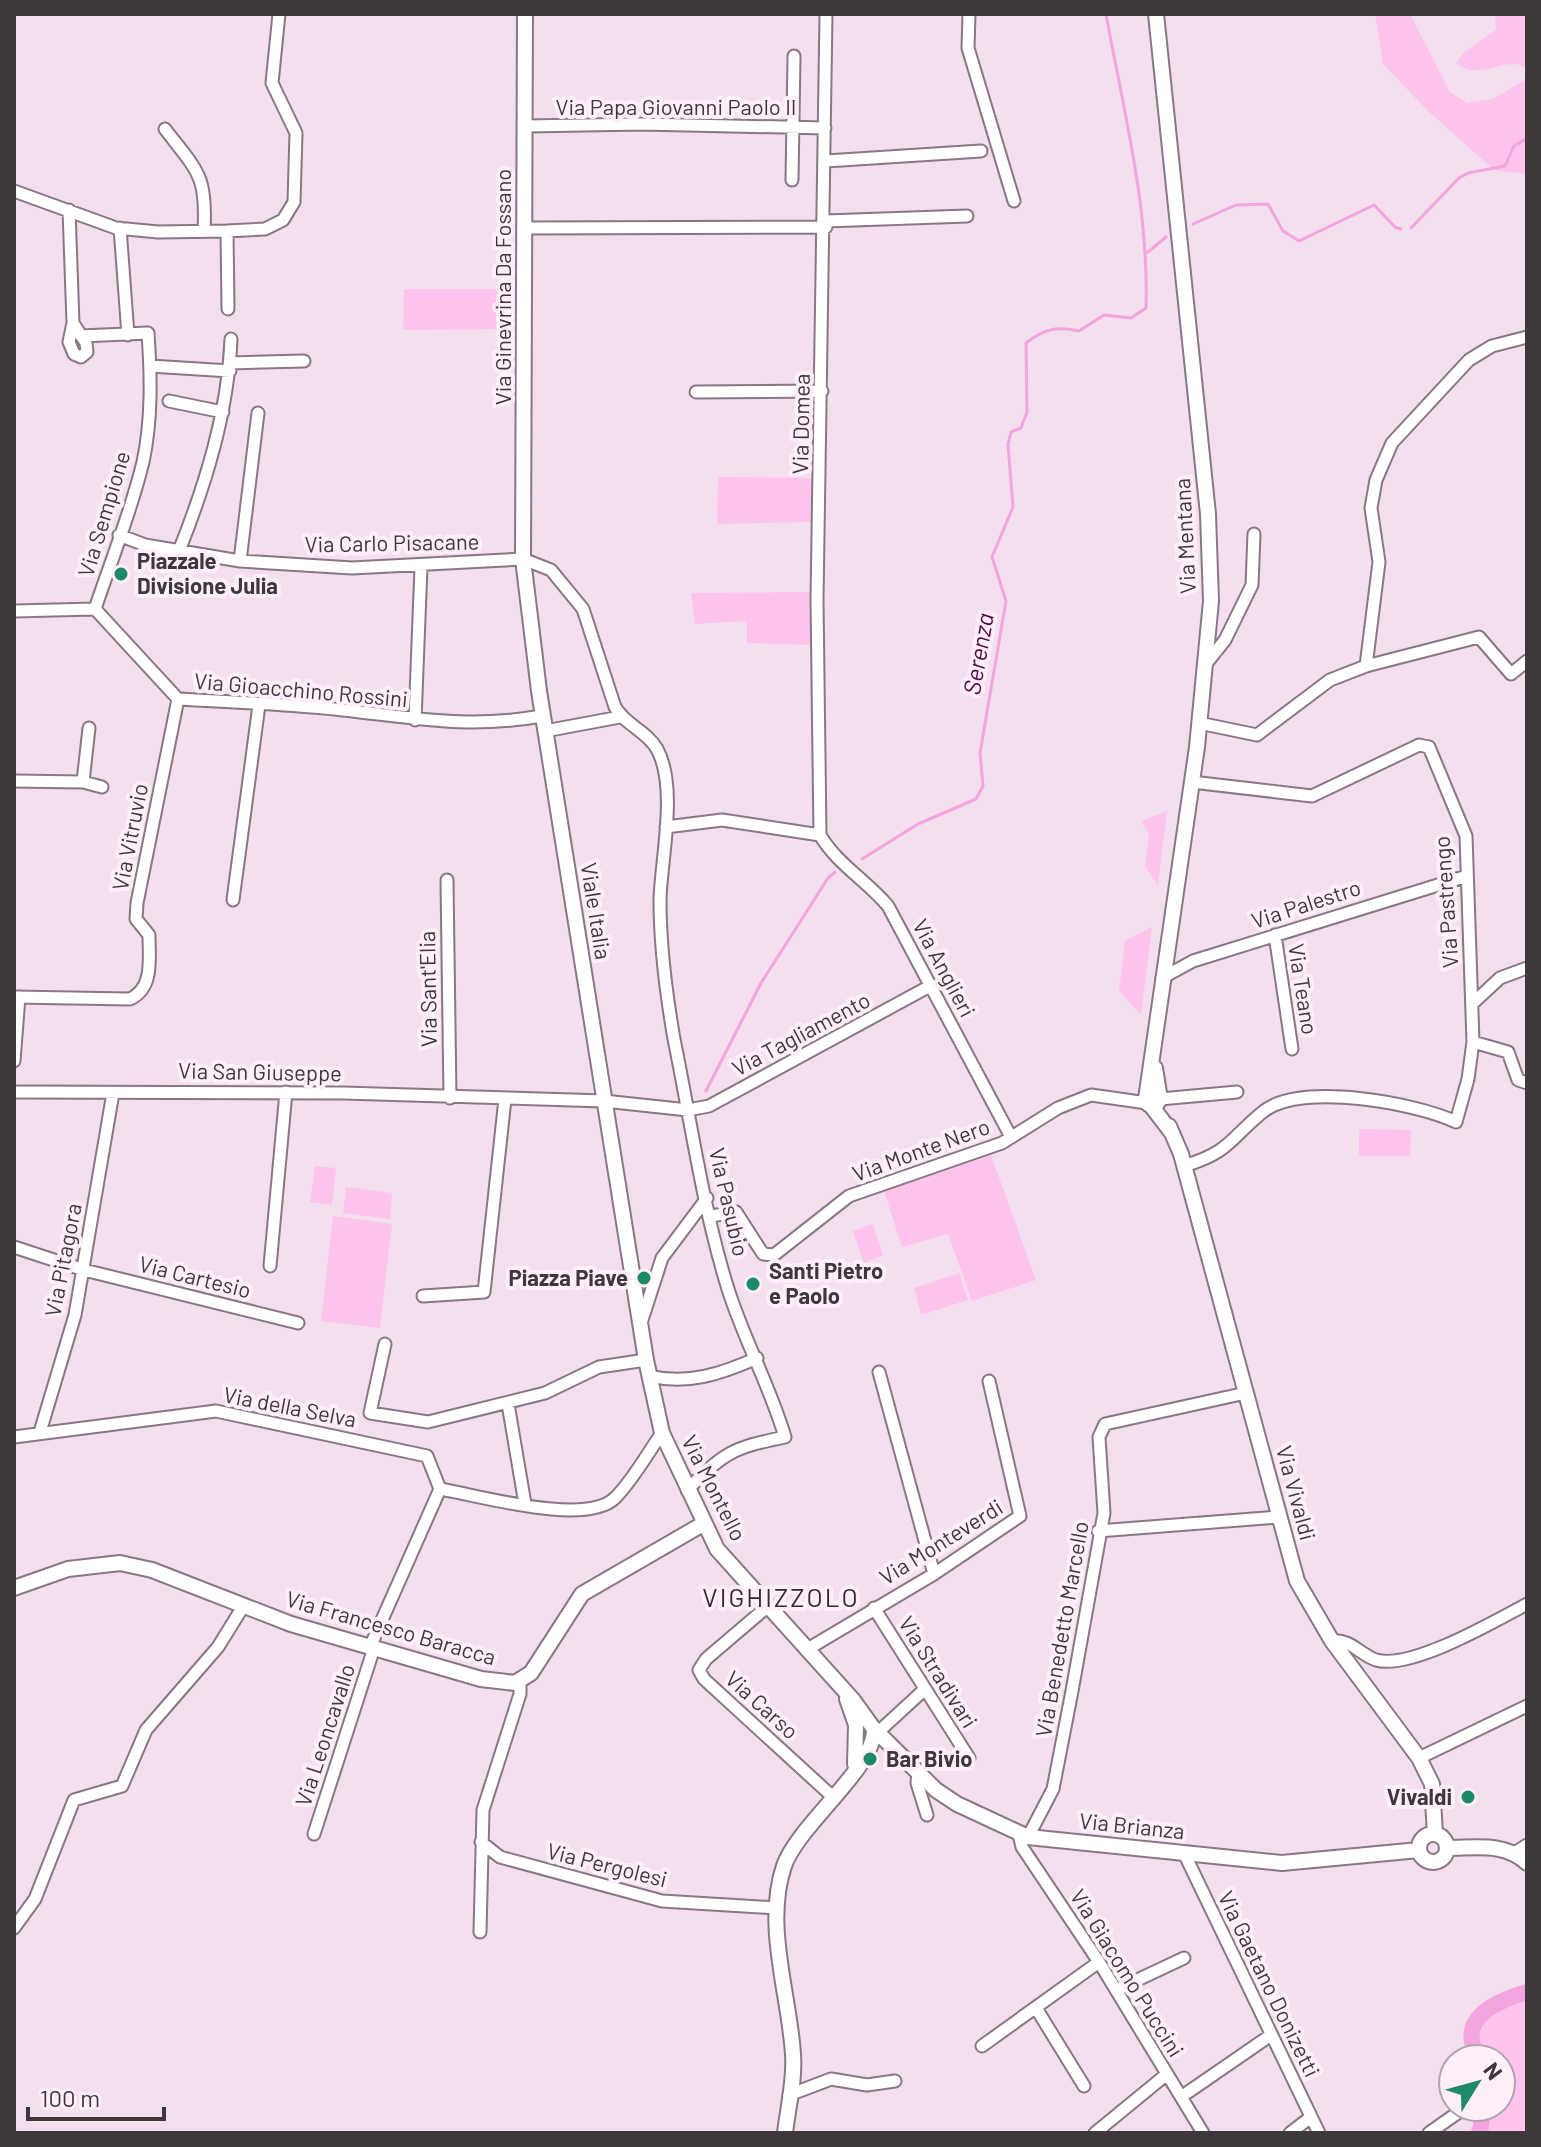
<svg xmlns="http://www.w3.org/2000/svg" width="1541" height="2147" font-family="Barlow,sans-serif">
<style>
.green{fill:#fec4ee}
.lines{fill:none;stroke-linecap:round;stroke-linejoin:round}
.stream{stroke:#f4a4df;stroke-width:3}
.river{stroke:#f4a4df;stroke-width:16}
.minor-casing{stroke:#897784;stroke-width:15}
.tertiary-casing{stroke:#897784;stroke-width:18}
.minor{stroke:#fff;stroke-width:11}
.tertiary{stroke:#fff;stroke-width:14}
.poi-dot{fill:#1d8967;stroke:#feeef9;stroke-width:3}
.labels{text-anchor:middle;stroke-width:8;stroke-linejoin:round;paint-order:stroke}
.street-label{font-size:22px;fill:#3e373c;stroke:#feeef9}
.poi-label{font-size:22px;font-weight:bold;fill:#3e373c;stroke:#feeef9;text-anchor:start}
.water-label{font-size:24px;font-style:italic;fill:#500a44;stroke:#feeef9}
.quarter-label{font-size:26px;letter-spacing:2px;fill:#362732;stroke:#feeef9}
</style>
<rect width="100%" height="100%" fill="#f3dfed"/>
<!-- green -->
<path class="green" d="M1375,14h35l40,78 17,11 26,-4 34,-20v95l-33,-4 -65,-58 -46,-48z
M1495,14h32v54c-22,-14 -47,15 -71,-5l7,-10 33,-23z
M404,289h102v40l-103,1z
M718,477l97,1 -1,44 -97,2z
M810,592l3,53 -66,-2v-22l-52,3 -4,-31z
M1167,811l-9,74 -13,-18 4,-33 -7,-13z
M1152,927l-11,88 -22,-24 6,-50z
M1359,1129l52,1 -1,26h-51z
M991,1155l45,125 -64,21 -24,-67 -46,13 -18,-56z
M315,1166l21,2 -4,37 -22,-3z
M346,1187l46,6 -2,26 -47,-6z
M333,1216l59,8 -12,104 -59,-7z
M873,1224l10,31 -19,8 -11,-32z
M959,1273l9,27 -47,15 -7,-27z
M1527,1990v143h-58l13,-26h19v-48h-31l-4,-11 1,-16 22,-22z"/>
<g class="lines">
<!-- stream -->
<path class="stream" d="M1193,224l43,-19 32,-1 15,27 16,10 75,-36 21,22 6,2
M1411,228l48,-50 9,-5 37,-7 9,-20 13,-8
M1148,252l18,-15
M862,859l56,-35 58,-25 7,-13 -3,-33 26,-152 -14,-44 21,-50 -5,-63 3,-12 10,-4 6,-16 -1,-69c18,-14 30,-17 53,-12l25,-16 27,3 15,-10c3,-101 -22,-195 -40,-294
M706,1091l55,-108 67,-105 7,-6"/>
<!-- river -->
<path class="river" d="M1479,2059c-24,-40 15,-57 48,-67
M1480,2133l3,-26"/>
<!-- minor casing -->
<g class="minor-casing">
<path id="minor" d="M826,14l-9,586 3,235c17,29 46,45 68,71l123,231
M969,14l-1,34 46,153
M526,126l116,-2 183,4
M165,129c33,43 42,46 39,102
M826,161l155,-10
M792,180l2,-124
M14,191l102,37 42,4 69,-1 38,-2 18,-9 11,-18 2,-69 -24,-50 7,-69
M69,210l4,113 -4,19 5,12 7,3 6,-5 -1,-9 -13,-20
M826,221l141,-5
M120,228l8,107
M525,228l301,-1
M227,231l1,78
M81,336l67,-3c3,43 4,87 -5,129 -12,50 -32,99 -48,147
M230,363l74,-2
M150,366l80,5
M696,392l126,-1
M169,401l54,11
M119,535l26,10 95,16 112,7 171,-9 28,11 32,39 32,98c10,18 32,24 42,42 21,38 4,110 3,151 0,47 6,93 14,139 17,83 29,170 54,250 16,51 42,97 57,148 -53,11 -60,15 -98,53
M179,551c27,-68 49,-139 52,-212
M240,561l18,-148
M95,609l83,90c55,3 110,5 165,11 75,8 123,19 199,6
M14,611l81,-2
M1205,665l20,-25 27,-55 2,-51
M1366,666l13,-104 -8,-54 5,-28 16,-37 77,-83 23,-14 35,-9
M415,720l6,-153
M1199,723l58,12 73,-55 36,-14 113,-29 32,37 16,-13
M545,731l75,-14
M14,781l69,1 6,-54
M83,782l19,5
M666,827l56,-7 98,15
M447,880l3,218
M233,900l26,-195
M1275,935l17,114
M1162,978l31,-17 274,-85
M14,997l116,2c24,-11 19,-40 19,-64l-13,-16 1,-16 41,-204
M1472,1004l28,-26 27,-10
M1473,1042l35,10 10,28 9,3
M14,1061l5,-64
M14,1092l329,1 261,8 84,9 21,-4 221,-120
M1160,1099l77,-7
M1184,1166c48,-15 45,-27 80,-55 38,-29 152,-8 192,11l12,-43 5,-37 -7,-206 -37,-89 -10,-2 -107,51 -120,-14
M711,1216l25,-4 27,42 11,1 75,-59 153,-53 56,-35 33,-13 56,8
M14,1247l70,23 214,53
M270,1266l16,-174
M423,1296l61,-4 21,-193
M641,1323l21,-65 45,-60
M385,1344l-15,69 58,9 117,-29 54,-26 47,-7
M879,1372l55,202
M649,1376c39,9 72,-2 108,-18
M508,1404l17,100
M40,1432l35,-117 38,-222
M14,1437l202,-26 211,45 13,33
M440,1489c38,6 145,38 175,9 18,-18 32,-44 47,-65
M1098,1531l181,-14
M767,1607l-61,52 -7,11 5,9 130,119
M874,1608l95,150
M1332,1641c19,-2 27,13 44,19 35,10 119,-39 151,-56
M370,1647l70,-158
M806,1650l128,-76 86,-58 -31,-135
M875,1735l50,-46
M1419,1758l108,-52
M918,1772l-1,11 10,32
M314,1834l60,-186
M1019,1835l3,12 77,115 104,171
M1028,1837l25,-48 19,-98 32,-178 -5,-76 6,-13 141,-31
M481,1842l19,15 162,44 115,7
M1516,1852l11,-7
M1184,1853l135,280
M14,1928l21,-29 39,-99 48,-14 24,-56 72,-83 26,-42
M480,1932l3,-122 37,-116v-12
M1116,1990l68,-32
M1036,2008l48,78
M982,2046l117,-84
M789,2095l42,-16 36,6 28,-4
M1181,2097l90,-62
M1095,2133l72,-59
M1290,2133l21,-16
M1429,2133l37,-26"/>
</g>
<!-- tertiary casing -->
<g class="tertiary-casing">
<path id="tertiary" d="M525,14l-2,545 16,132 107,669 16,73 55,116 136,151 21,29 62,61 21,14 71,33 254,26 137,-13
M1156,14l52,500 3,87 -14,146 -51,352 26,34
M1148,1104l8,1 4,-6 -5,-31
M1169,1126l12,28 116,427 35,60 87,117 13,26 3,50
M14,1588l54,-19 52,-6 32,7 139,54 190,55 34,4 16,-10 51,-79 121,-70
M847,1699l9,26 -1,39
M1419 1848a14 14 0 1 1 28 0a14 14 0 1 1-28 0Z
M1447,1848c29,0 58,-6 80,15
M785,2133c3,-26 10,-53 8,-79 -4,-61 -29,-129 -9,-188 14,-41 91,-98 90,-137"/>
</g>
<!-- minor -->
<use href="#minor" class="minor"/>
<!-- tertiary -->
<use href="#tertiary" class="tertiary"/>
</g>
<!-- markers -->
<g class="poi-dot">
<circle cx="121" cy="574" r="8"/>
<circle cx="644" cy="1278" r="8"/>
<circle cx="753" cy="1284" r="8"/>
<circle cx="870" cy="1759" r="8"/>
<circle cx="1468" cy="1797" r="8"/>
</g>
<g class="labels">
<!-- street labels -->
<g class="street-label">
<text x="676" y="115">Via Papa Giovanni Paolo II</text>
<text transform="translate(503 287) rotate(-90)" y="8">Via Ginevrina Da Fossano</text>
<text transform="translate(801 424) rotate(-89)" y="8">Via Domea</text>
<text transform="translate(104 514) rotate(-73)" y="8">Via Sempione</text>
<text transform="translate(1185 536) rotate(-93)" y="8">Via Mentana</text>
<text transform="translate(392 543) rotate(-1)" y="8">Via Carlo Pisacane</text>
<text transform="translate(301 690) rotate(5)" y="8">Via Gioacchino Rossini</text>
<text transform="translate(130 837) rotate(-79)" y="8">Via Vitruvio</text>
<text transform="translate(1446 902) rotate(-94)" y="8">Via Pastrengo</text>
<text transform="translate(1306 904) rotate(-18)" y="8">Via Palestro</text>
<text transform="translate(596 911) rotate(81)" y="8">Viale Italia</text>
<text transform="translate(944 968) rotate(62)" y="8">Via Anglieri</text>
<text transform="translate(428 989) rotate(-91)" y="8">Via Sant'Elia</text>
<text transform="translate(1303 989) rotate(81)" y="8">Via Teano</text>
<text transform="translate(801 1034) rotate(-28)" y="8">Via Tagliamento</text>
<text transform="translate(260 1072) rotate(1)" y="8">Via San Giuseppe</text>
<text transform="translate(921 1150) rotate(-20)" y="8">Via Monte Nero</text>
<text transform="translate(729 1202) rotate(77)" y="8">Via Pasubio</text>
<text transform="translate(63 1260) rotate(-79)" y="8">Via Pitagora</text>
<text transform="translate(195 1277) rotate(14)" y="8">Via Cartesio</text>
<text transform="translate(290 1407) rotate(11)" y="8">Via della Selva</text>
<text transform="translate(714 1488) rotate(63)" y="8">Via Montello</text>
<text transform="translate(1296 1493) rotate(75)" y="8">Via Vivaldi</text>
<text transform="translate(941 1542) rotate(-32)" y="8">Via Monteverdi</text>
<text transform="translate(391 1628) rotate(16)" y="8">Via Francesco Baracca</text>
<text transform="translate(1062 1629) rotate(-80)" y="8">Via Benedetto Marcello</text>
<text transform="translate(938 1672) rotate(58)" y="8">Via Stradivari</text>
<text transform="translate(762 1705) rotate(42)" y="8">Via Carso</text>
<text transform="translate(325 1735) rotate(-72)" y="8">Via Leoncavallo</text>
<text transform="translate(1132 1826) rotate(6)" y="8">Via Brianza</text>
<text transform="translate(607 1865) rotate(14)" y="8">Via Pergolesi</text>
<text transform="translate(1127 1973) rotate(58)" y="8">Via Giacomo Puccini</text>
<text transform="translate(1269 1984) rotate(64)" y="8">Via Gaetano Donizetti</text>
</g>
<!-- poi labels -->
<g class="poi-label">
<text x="137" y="569">Piazzale<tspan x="137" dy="25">Divisione Julia</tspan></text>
<text x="769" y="1279">Santi Pietro<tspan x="769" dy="25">e Paolo</tspan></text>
<text x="628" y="1286" text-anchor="end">Piazza Piave</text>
<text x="886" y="1767">Bar Bivio</text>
<text x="1452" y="1805" text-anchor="end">Vivaldi</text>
</g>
<!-- water labels -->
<g class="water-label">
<text transform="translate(979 654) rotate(-80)" y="8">Serenza</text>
</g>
<!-- quarter labels -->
<g class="quarter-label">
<text x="781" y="1607">VIGHIZZOLO</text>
</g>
</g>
<!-- border -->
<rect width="1541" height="2147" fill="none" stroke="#3e373c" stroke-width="32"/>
<!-- north arrow -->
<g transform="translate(1477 2083) rotate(53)"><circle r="38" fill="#feeef9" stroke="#b1a5ad" stroke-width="2"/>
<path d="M0-6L14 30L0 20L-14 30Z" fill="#1d8967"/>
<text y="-12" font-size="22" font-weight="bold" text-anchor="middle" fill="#3e373c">N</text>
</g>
<!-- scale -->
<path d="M28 2107v12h136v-12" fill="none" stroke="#3e373c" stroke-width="4"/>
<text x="40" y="2107" font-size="24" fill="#3e373c" stroke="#feeef9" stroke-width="6" paint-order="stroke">100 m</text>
</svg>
